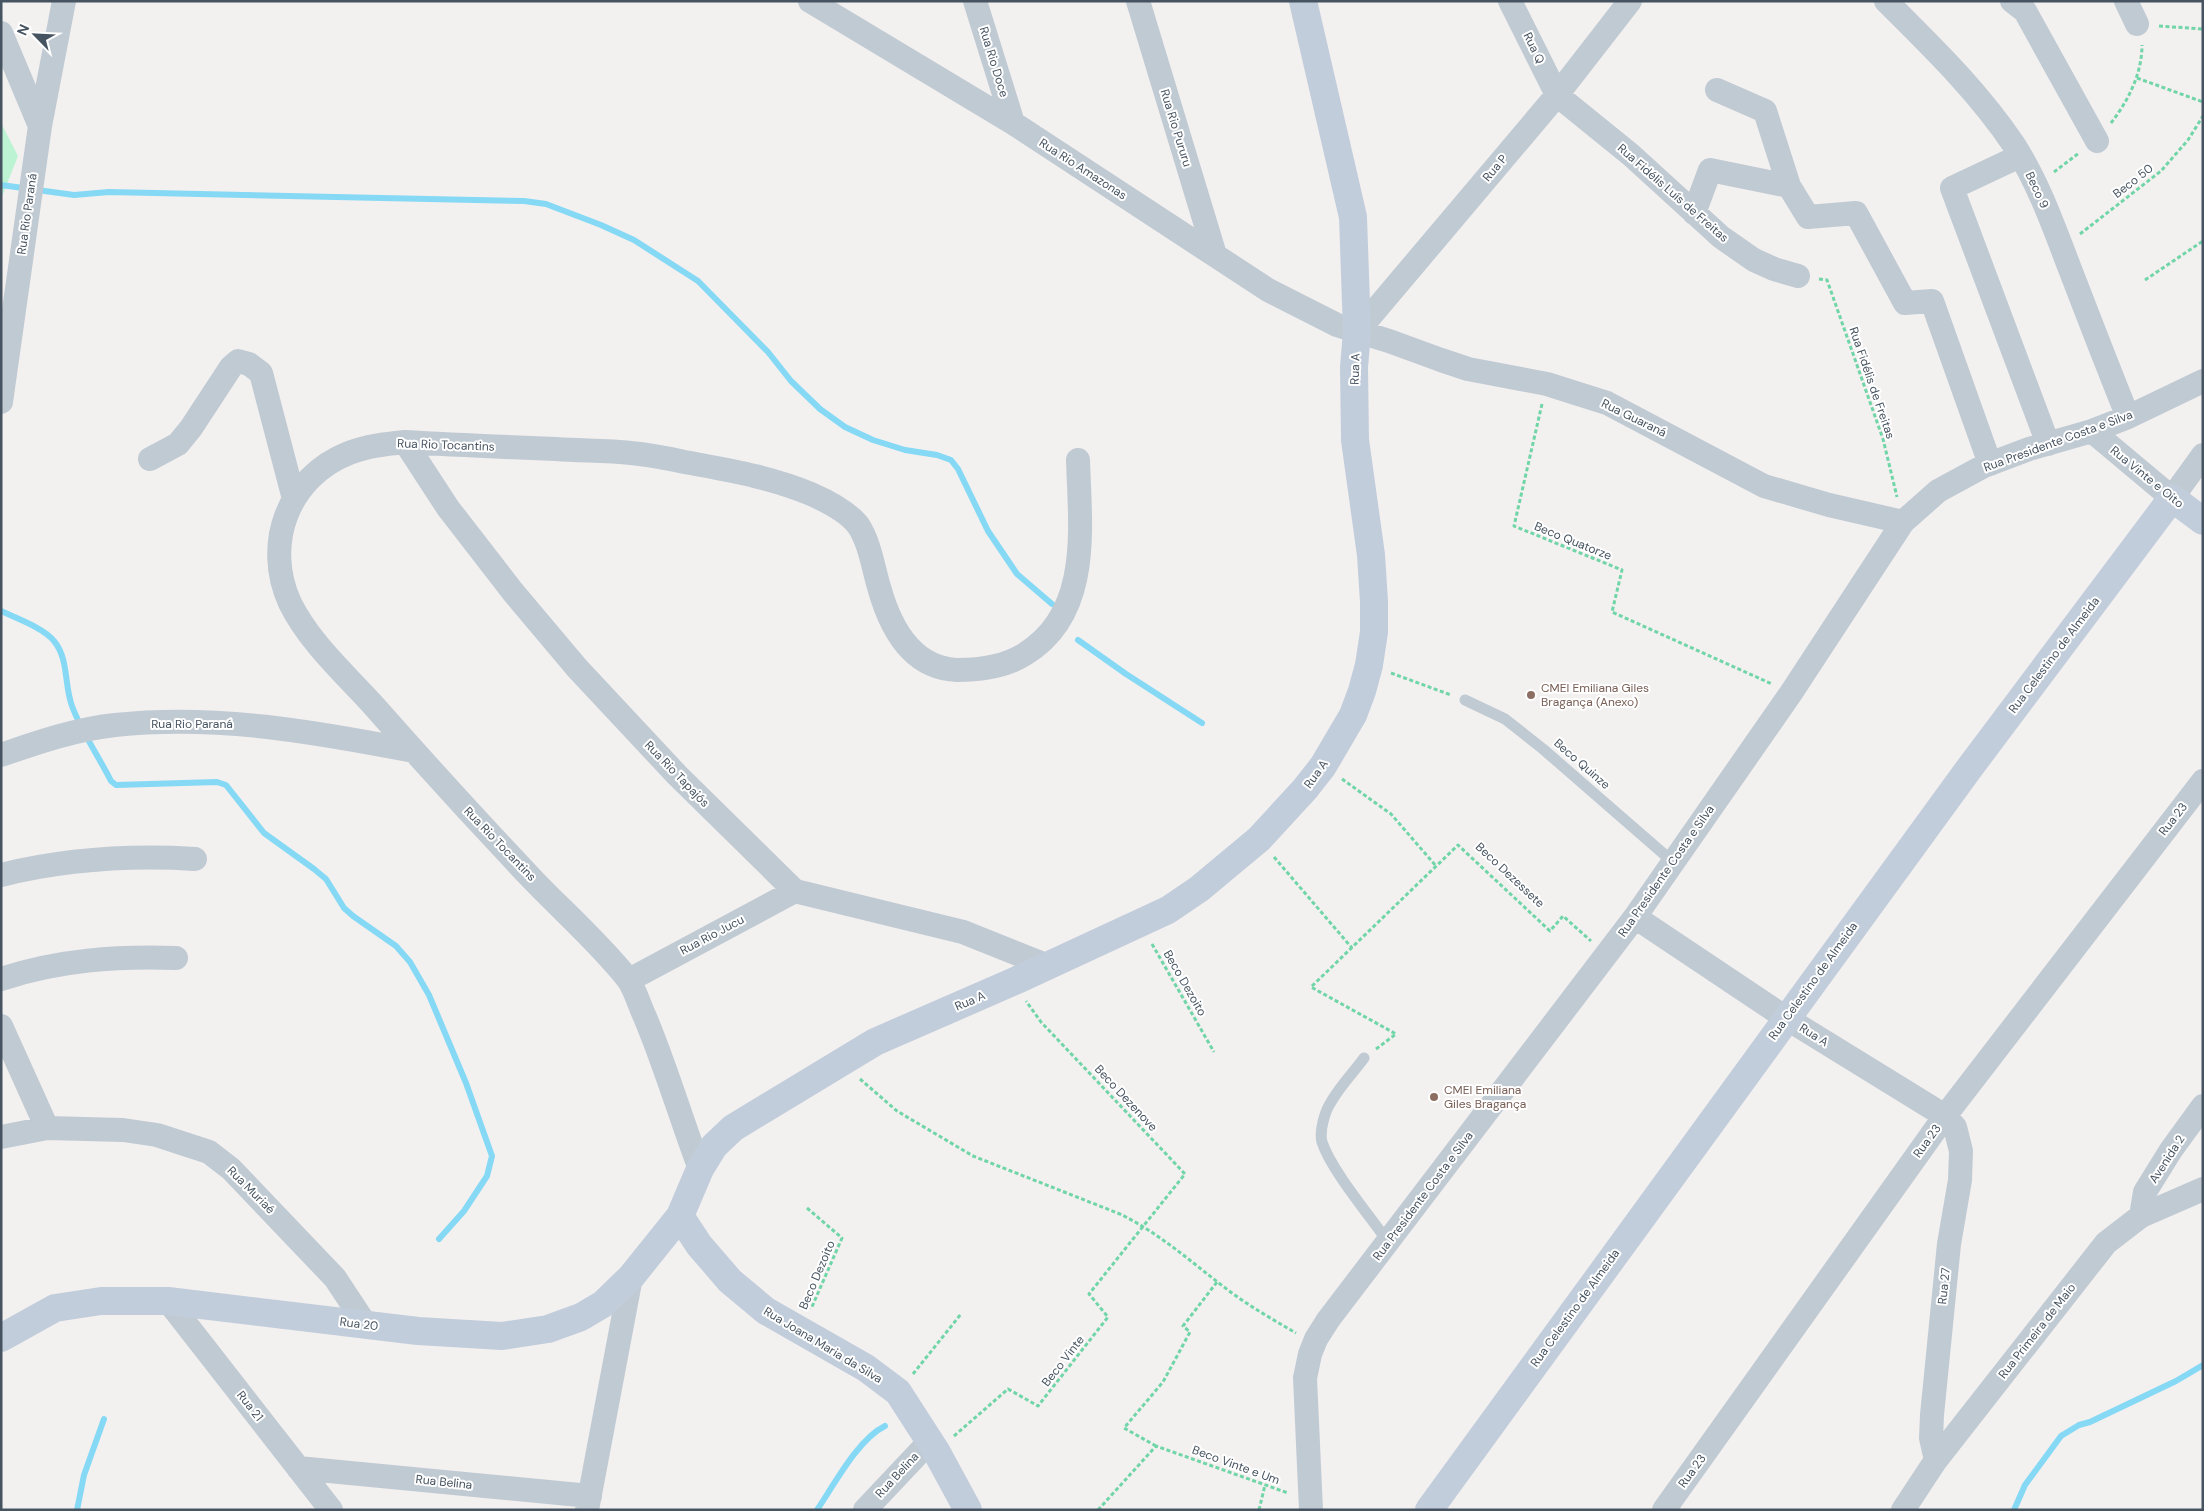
<svg xmlns="http://www.w3.org/2000/svg" width="2204" height="1511" font-family="'DM Sans',sans-serif">
<style>
.green{fill:#bcf4d3}
.lines{fill:none;stroke-linecap:round;stroke-linejoin:round}
.stream{stroke:#85d9f4;stroke-width:6}
.path{stroke:#70d5a7;stroke-width:3;stroke-dasharray:4 2.5;stroke-linecap:butt}
.lane{stroke:#c0cad3;stroke-width:11}
.street{stroke:#c0cad3;stroke-width:24}
.secondary{stroke:#c2cddb;stroke-width:28}
.education-dot{fill:#8d6e63;stroke:#fff;stroke-width:2}
.labels{text-anchor:middle;stroke-width:4;stroke-linejoin:round;paint-order:stroke}
.street-label{font-size:12px;fill:#465360;stroke:#fff}
.education-label{font-size:12px;fill:#785e54;stroke:#fff;text-anchor:start}
</style>
<rect width="100%" height="100%" fill="#f3f0f0"/>
<!-- green -->
<path class="green" d="M1,123l17,33 -17,43z"/>
<g class="lines">
<!-- stream -->
<path class="stream" d="M1,185l73,10 35,-3 415,9 22,3 55,21 33,15 64,41 70,71 23,29 29,28 25,18 28,13 32,10 32,5 14,5 7,9 30,62 29,43 35,30
M1,611c15,7 43,17 53,30 15,18 10,44 18,65 9,25 27,51 39,75l5,4 101,-3 9,3 38,48 50,36 12,10 18,29 9,8 43,30 14,16 19,33 37,88 26,73 -5,20 -23,35 -25,28
M1078,640l48,34 76,49
M77,1510l7,-35 20,-56
M817,1510c17,-25 41,-71 68,-84
M2014,1510l11,-25 36,-49 18,-11 11,-3 86,-41 27,-16"/>
<!-- path -->
<path class="path" d="M2159,26l44,3
M2137,78l66,24
M2111,123c17,-22 31,-49 31,-78
M2054,172l25,-19
M2080,234l81,-63 27,-31 15,-24
M1819,279l8,1 56,159 14,58
M2145,280l58,-39
M1542,404l-28,122 108,44 -10,42 160,72
M1391,673l60,22
M1342,779l49,35 45,52
M1274,857l78,91
M1152,944l62,108
M1376,1049l20,-15 -85,-47 147,-142 92,86 13,-15 28,25
M860,1079l37,32 76,45 147,58c39,19 70,47 104,73 23,18 48,32 72,46
M807,1208l35,30 -31,71
M913,1374l48,-60
M954,1436l54,-47 30,17 70,-89 -19,-23 96,-120 -144,-152 -15,-21
M1156,1446l-32,-18 39,-46 27,-50 -7,-6 34,-44
M1098,1510l58,-64 132,47
M1259,1510l6,-25"/>
<!-- lane -->
<path class="lane" d="M1465,700l40,19 38,30 130,113
M1364,1058c-11,15 -24,28 -33,44 -6,9 -12,29 -9,40 9,28 48,74 66,100"/>
<!-- street -->
<path class="street" d="M810,1l203,122 255,167 69,35 52,16 52,19 27,9 79,15 60,19 157,83 65,19 74,17
M975,1l38,122
M1138,1l77,254
M1510,1l47,94 74,60 90,82 33,23 20,9 24,7
M1886,1c45,45 92,90 128,144 24,37 40,82 56,124 19,49 38,99 58,148
M2012,1l13,10 72,130
M2126,1l11,23
M1,33l39,93
M1717,90l48,21 24,75 19,31 48,-4 49,90 27,-2 58,163
M2020,156l-68,32 96,256
M1694,213l16,-43 79,16
M1357,332l200,-237 73,-94
M1,402l39,-276 24,-125
M2092,431l80,67 31,-43
M405,442l43,66 65,84 64,76 100,107 118,116 168,41 85,34
M150,459l28,-15 13,-16 40,-61 7,-6 11,3 12,9 33,126
M1,755c37,-13 76,-26 114,-30 101,-11 200,7 299,26
M1,875c65,-16 128,-20 194,-16
M1635,917l151,101 159,98 10,11 6,24 -1,29 -11,64 -17,171 -1,23 5,22
M1,979c58,-19 115,-23 175,-21
M629,980l166,-89
M1,1026l46,102
M1,1137l46,-9 76,2 34,5 52,17 22,17 104,109 31,47
M700,1169c-19,-50 -34,-102 -55,-152 -6,-12 -10,-29 -18,-39 -28,-35 -61,-64 -92,-96 -55,-58 -108,-116 -161,-176 -29,-32 -65,-64 -84,-103 -27,-59 -2,-126 59,-150 18,-7 37,-9 56,-11 50,3 100,5 151,7 25,2 50,1 75,4 24,2 47,8 70,12 38,7 74,14 110,29 16,7 36,17 47,31 12,18 15,42 21,62 11,40 32,81 78,83 24,0 48,-3 68,-16 67,-41 55,-127 53,-194
M2141,1216l4,-24 26,-42 32,-44
M168,1301l163,209
M298,1468l292,28
M587,1510l44,-233
M865,1510l65,-69
M1311,1510l-6,-132 5,-24 6,-15 12,-19 307,-403 156,-224 112,-171 35,-31 46,-25 45,-17 63,-18 36,-14 75,-36
M1664,1510l281,-394 258,-335
M1903,1510l33,-50 170,-217 35,-27 62,-27"/>
<!-- secondary -->
<path class="secondary" d="M680,1216l19,29 31,36 36,30 100,57 32,24 38,59 32,59
M1,1338l54,-30 46,-7h67l250,30 84,5 46,-7 33,-12 22,-13 28,-27 49,-61 20,-47 14,-23 19,-18 142,-86 142,-62 151,-70 31,-21 60,-50 46,-50 18,-23 30,-51 9,-24 7,-26 5,-33v-30l-3,-47 -16,-115 -1,-73 3,-35 -4,-115 -50,-216
M1429,1510l539,-740 204,-272 31,23"/>
</g>
<!-- markers -->
<g class="education-dot">
<circle cx="1531" cy="695" r="5"/>
<circle cx="1434" cy="1097" r="5"/>
</g>
<g class="labels">
<!-- street labels -->
<g class="street-label">
<text transform="translate(1534 48) rotate(64)" y="4">Rua Q</text>
<text transform="translate(994 62) rotate(73)" y="4">Rua Rio Doce</text>
<text transform="translate(1176 128) rotate(73)" y="4">Rua Rio Pururu</text>
<text transform="translate(1495 168) rotate(-50)" y="4">Rua P</text>
<text transform="translate(1083 169) rotate(33)" y="4">Rua Rio Amazonas</text>
<text transform="translate(2133 181) rotate(-38)" y="4">Beco 50</text>
<text transform="translate(2037 190) rotate(65)" y="4">Beco 9</text>
<text transform="translate(1673 193) rotate(41)" y="4">Rua Fidélis Luís de Freitas</text>
<text transform="translate(27 214) rotate(-82)" y="4">Rua Rio Paraná</text>
<text transform="translate(1355 369) rotate(-88)" y="4">Rua A</text>
<text transform="translate(1872 383) rotate(71)" y="4">Rua Fidélis de Freitas</text>
<text transform="translate(1634 418) rotate(26)" y="4">Rua Guaraná</text>
<text transform="translate(2058 441) rotate(-20)" y="4">Rua Presidente Costa e Silva</text>
<text transform="translate(446 445) rotate(2)" y="4">Rua Rio Tocantins</text>
<text transform="translate(2147 477) rotate(39)" y="4">Rua Vinte e Oito</text>
<text transform="translate(1573 541) rotate(22)" y="4">Beco Quatorze</text>
<text transform="translate(2054 655) rotate(-53)" y="4">Rua Celestino de Almeida</text>
<text x="192" y="728">Rua Rio Paraná</text>
<text transform="translate(1582 764) rotate(41)" y="4">Beco Quinze</text>
<text transform="translate(677 774) rotate(46)" y="4">Rua Rio Tapajós</text>
<text transform="translate(1316 774) rotate(-54)" y="4">Rua A</text>
<text transform="translate(2173 819) rotate(-52)" y="4">Rua 23</text>
<text transform="translate(500 844) rotate(46)" y="4">Rua Rio Tocantins</text>
<text transform="translate(1666 871) rotate(-55)" y="4">Rua Presidente Costa e Silva</text>
<text transform="translate(1510 875) rotate(43)" y="4">Beco Dezessete</text>
<text transform="translate(712 935) rotate(-28)" y="4">Rua Rio Jucu</text>
<text transform="translate(1813 981) rotate(-54)" y="4">Rua Celestino de Almeida</text>
<text transform="translate(1185 983) rotate(60)" y="4">Beco Dezoito</text>
<text transform="translate(970 1001) rotate(-23)" y="4">Rua A</text>
<text transform="translate(1814 1035) rotate(32)" y="4">Rua A</text>
<text transform="translate(1126 1098) rotate(47)" y="4">Beco Dezenove</text>
<text transform="translate(1927 1141) rotate(-54)" y="4">Rua 23</text>
<text transform="translate(2167 1159) rotate(-57)" y="4">Avenida 2</text>
<text transform="translate(251 1190) rotate(45)" y="4">Rua Muriaé</text>
<text transform="translate(1423 1196) rotate(-53)" y="4">Rua Presidente Costa e Silva</text>
<text transform="translate(817 1275) rotate(-67)" y="4">Beco Dezoito</text>
<text transform="translate(1944 1286) rotate(-84)" y="4">Rua 27</text>
<text transform="translate(1575 1308) rotate(-54)" y="4">Rua Celestino de Almeida</text>
<text transform="translate(359 1324) rotate(7)" y="4">Rua 20</text>
<text transform="translate(2037 1331) rotate(-52)" y="4">Rua Primeira de Maio</text>
<text transform="translate(823 1345) rotate(31)" y="4">Rua Joana Maria da Silva</text>
<text transform="translate(1063 1361) rotate(-52)" y="4">Beco Vinte</text>
<text transform="translate(250 1406) rotate(52)" y="4">Rua 21</text>
<text transform="translate(1236 1465) rotate(20)" y="4">Beco Vinte e Um</text>
<text transform="translate(1692 1471) rotate(-54)" y="4">Rua 23</text>
<text transform="translate(897 1475) rotate(-47)" y="4">Rua Belina</text>
<text transform="translate(444 1482) rotate(6)" y="4">Rua Belina</text>
</g>
<!-- education labels -->
<g class="education-label">
<text x="1541" y="692">CMEI Emiliana Giles<tspan x="1541" dy="14">Bragança (Anexo)</tspan></text>
<text x="1444" y="1094">CMEI Emiliana<tspan x="1444" dy="14">Giles Bragança</tspan></text>
</g>
</g>
<!-- border -->
<rect width="2204" height="1511" fill="none" stroke="#465360" stroke-width="5"/>
<!-- north arrow -->
<g transform="translate(35 35) rotate(294)" stroke="#ffffff" stroke-width="4" paint-order="stroke">
<path d="M0-4L9 19L0 12L-9 19Z" fill="#465360"/>
<text y="-8" font-size="14" font-weight="bold" text-anchor="middle" fill="#465360">N</text>
</g>
</svg>
